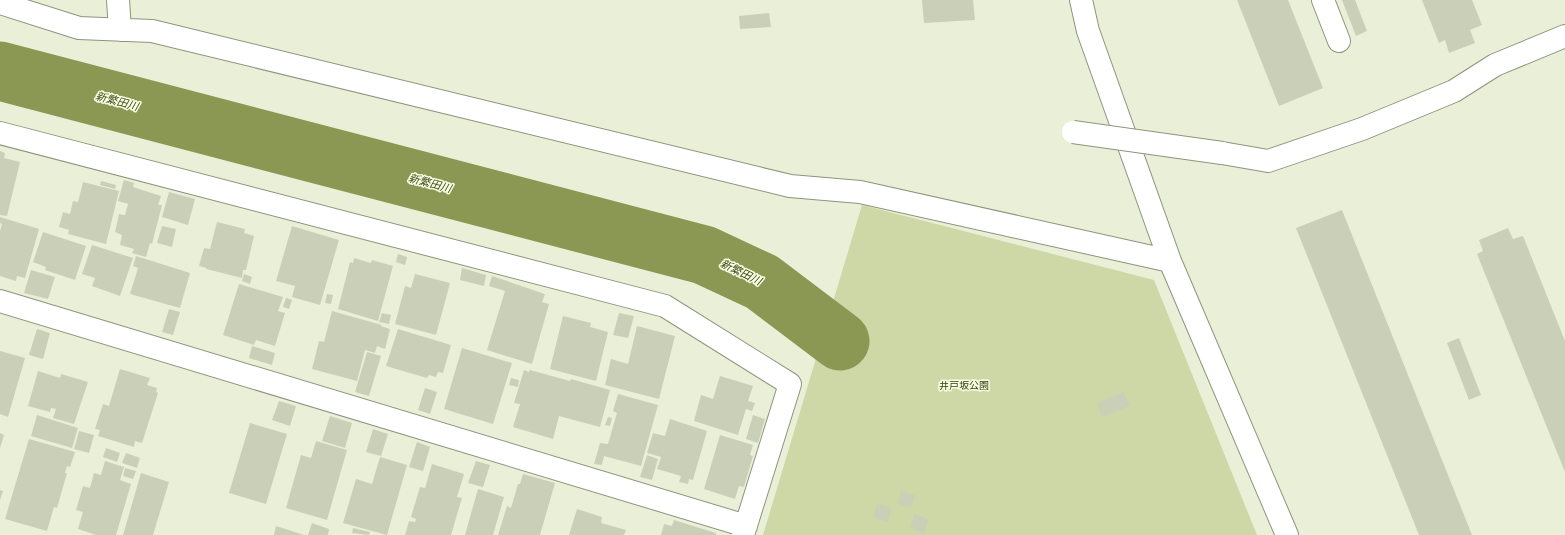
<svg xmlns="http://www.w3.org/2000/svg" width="1565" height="535" font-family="'Titillium Web','Noto Sans JP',sans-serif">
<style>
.green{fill:#cdd8a6}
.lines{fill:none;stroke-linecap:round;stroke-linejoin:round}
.river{stroke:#8b9853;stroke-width:59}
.building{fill:#cad0b8}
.minor-casing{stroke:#8e947d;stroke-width:24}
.minor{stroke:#fff;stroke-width:22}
.minor-bridge-casing{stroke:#8e947d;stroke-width:24;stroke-linecap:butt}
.minor-bridge{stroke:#fff;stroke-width:22}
.labels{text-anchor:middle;stroke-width:3;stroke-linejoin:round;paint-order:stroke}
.park-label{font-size:10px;fill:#353d06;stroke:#f8fee4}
.water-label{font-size:11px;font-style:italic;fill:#444c19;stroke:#f8fee4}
</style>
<rect width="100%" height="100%" fill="#eaf0d7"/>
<!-- green -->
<path class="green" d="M862,205l292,75 103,255h-494z"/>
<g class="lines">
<!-- river -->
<path class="river" d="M0,71l704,184 58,27 78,59"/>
</g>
<!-- building -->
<path class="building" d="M922,0h51l2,20 -51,3z
M1237,0h51l35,88 -44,18z
M1342,0h13l12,31 -11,5z
M1422,0h50l10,25 -12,5 5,13 -26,10 -4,-13 -6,3z
M769,13l2,14 -31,2 -1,-13z
M0,151l5,2 -1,5 16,4 -13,54 -7,-1z
M124,180l10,3 -1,4 28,9 -3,9h4l-10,39 -2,-1 -4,14 -14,-4 2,-4 -14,-4 2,-10 -7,-3 4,-18 6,1 3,-11 -10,-3z
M101,181l15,4 -1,4 -15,-4z
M83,182l36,9 -13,53 -38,-10 1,-4 -10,-3 4,-15 7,2 3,-13 5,1z
M169,192l26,7 -7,26 -26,-8z
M1342,210l130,325h-53l-123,-307z
M0,217l39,12 -14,49 -8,-2 -1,5 -16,-5v-45l2,-7 -2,-1z
M217,222l28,7 -1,4 10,3 -8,34h-3l-1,8 -36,-9v-1l-7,-2 5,-18 6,1z
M162,226l14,3 -4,18 -15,-4z
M292,226l47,14 -19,65 -28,-8 3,-11 -19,-5z
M1508,228l5,11 10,-3 42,105v131l-88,-218 6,-3 -4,-11z
M43,232l43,14 -11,34 -30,-10 1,-3 -13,-5z
M92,245l41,13 -13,38 -28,-10 3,-8 -13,-4z
M398,254l9,3 -2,8 -9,-3z
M136,256l54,17 -10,35 -50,-14 8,-26 -5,-2z
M354,258l17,5 1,-3 21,6 -15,55 -40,-12 12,-47 3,1z
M462,268l24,7 -2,11 -24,-6z
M31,270l24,7 -7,22 -24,-6z
M244,274l8,3 -2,7 -8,-3z
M415,274l35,9 -14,52 -41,-11 10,-38 6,2z
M492,276l53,18 -3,8 7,2 -17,60 -45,-14 18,-59 -16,-5z
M239,284l44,13 -5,14 7,2 -10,33 -19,-6 -2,5 -31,-10z
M327,294l6,1 -2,9 -6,-1z
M286,298l6,2 -3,9 -6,-2z
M169,309l11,3 -7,23 -11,-3z
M332,311l50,14 -1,1 9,3 -5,20 -8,-3 -2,7 -10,-3 -8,31 -45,-12 7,-28 5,1z
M382,313l9,2 -2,9 -10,-2z
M619,313l15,3 -6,22 -15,-3z
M563,316l28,7 -1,4 18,5 -12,49 -46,-12z
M637,326l38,10 -16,63 -54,-14 6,-26 17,5z
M37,329l13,4 -7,26 -14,-4z
M398,329l53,16 -8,28 -5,-1 -2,5 -7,-2 -2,3 -41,-12z
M1459,338l22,57 -12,5 -22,-57z
M252,346l23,7 -3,12 -23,-7z
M462,348l50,15 -19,61 -49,-15z
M0,351l25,7 -17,59 -8,-3z
M367,352l14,4 -12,40 -14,-4z
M120,369l30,9 -3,7 10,3 -1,4 2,1 -16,50 -7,-2 -1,6 -36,-11 2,-6 -5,-1 8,-25 6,2z
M524,370l5,2 1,-2 40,11 1,-2 39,11 -10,37 -41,-11 -6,23 -40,-12 7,-23 -6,-1z
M38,371l22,7 1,-4 27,8 -14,42 -21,-6 3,-9 -5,-1 -1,4 -22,-6z
M720,376l33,10 -5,15 7,2 -3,8 -6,-2 -8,26 -44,-14 7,-26 12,4z
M511,378l8,2 -1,7 -9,-2z
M425,388l12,4 -7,22 -12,-4z
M1124,392l6,14 -28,11 -5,-14z
M618,394l40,11 -17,61 -37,-10 -2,9 -8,-1 6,-21 8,1 9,-31 -4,-2z
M279,401l17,5 -6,20 -18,-6z
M37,415l41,13 -6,20 -41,-12z
M753,415l12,4 -7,24 -12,-4z
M330,416l22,7 -7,25 -23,-7z
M608,417l4,1 -2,8 -5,-1z
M670,419l37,12 -14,49 -4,-1 -1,5 -9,-2 2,-6 -24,-7 4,-12 -14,-4 6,-20 12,3z
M250,423l37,11 -21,70 -37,-11z
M373,429l15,5 -7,22 -15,-4z
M79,431l15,4 -5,18 -15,-4z
M0,433l4,2 -4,13z
M720,435l33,10 -3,10 3,1 -9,31 -5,-1 -4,13 -31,-10z
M29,439l46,13 -5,15 -3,-1 -2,7h2l-10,35 -3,-1 -7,24 -42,-12z
M316,441l31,9 -20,70 -41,-12 15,-53 10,3z
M417,442l13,5 -7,24 -14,-4z
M106,448l14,5 -3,9 -14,-5z
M126,453l14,5 -3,10 -15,-5z
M647,455l11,4 -6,21 -12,-3z
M380,457l27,8 -20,70 -44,-12 13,-44 16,5z
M105,461l19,6 -4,13 11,4 -15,51h-20l-18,-6 5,-17 -7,-2 7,-24 7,2 4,-15 7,2z
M476,461l14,4 -7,22 -15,-4z
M432,464l32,10 -7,23 5,1 -11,37h-46l4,-14 6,1 1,-3 -5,-2 9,-30 5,1z
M125,468l11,3 -3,8 -10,-3z
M141,473l28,9 -16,53h-30z
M523,474l32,9 -15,52h-42l9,-29 4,2 7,-24h2z
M478,489l26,8 -11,38h-28z
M0,490l3,1 -3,9z
M901,491l14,4 -4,13 -13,-4z
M877,504l15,4 -5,14 -14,-5z
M577,509l25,8 -1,6 25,7 -2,5h-55z
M914,514l15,5 -5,14 -14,-5z
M674,520l42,13v2h-55l3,-11 8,2z
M312,523l17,6 -1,6h-20z
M276,526l28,9h-30z
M353,528l17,4 -1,3 -17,-2z"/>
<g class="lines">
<!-- minor casing -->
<g class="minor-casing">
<path id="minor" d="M118,0l2,30
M1081,0l7,31 82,230 117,274
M1323,0l16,41
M0,3l79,25 73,3 638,155 70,6 310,69
M0,133l665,173 125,78 -47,151
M1222,153l46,8 94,-32 92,-38 41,-26 70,-29
M0,301l746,225"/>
</g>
<!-- minor -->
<use href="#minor" class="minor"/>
<!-- minor-bridge casing -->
<g class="minor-bridge-casing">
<path id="minor-bridge" d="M1073,132l149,21"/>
</g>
<!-- minor-bridge -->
<use href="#minor-bridge" class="minor-bridge"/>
</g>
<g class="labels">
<!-- park labels -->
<g class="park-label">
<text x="964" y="389">井戸坂公園</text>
</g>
<!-- water labels -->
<g class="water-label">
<text transform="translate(117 101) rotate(15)" y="4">新繁田川</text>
<text transform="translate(430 183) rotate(15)" y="4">新繁田川</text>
<text transform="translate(741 272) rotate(26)" y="4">新繁田川</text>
</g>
</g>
</svg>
